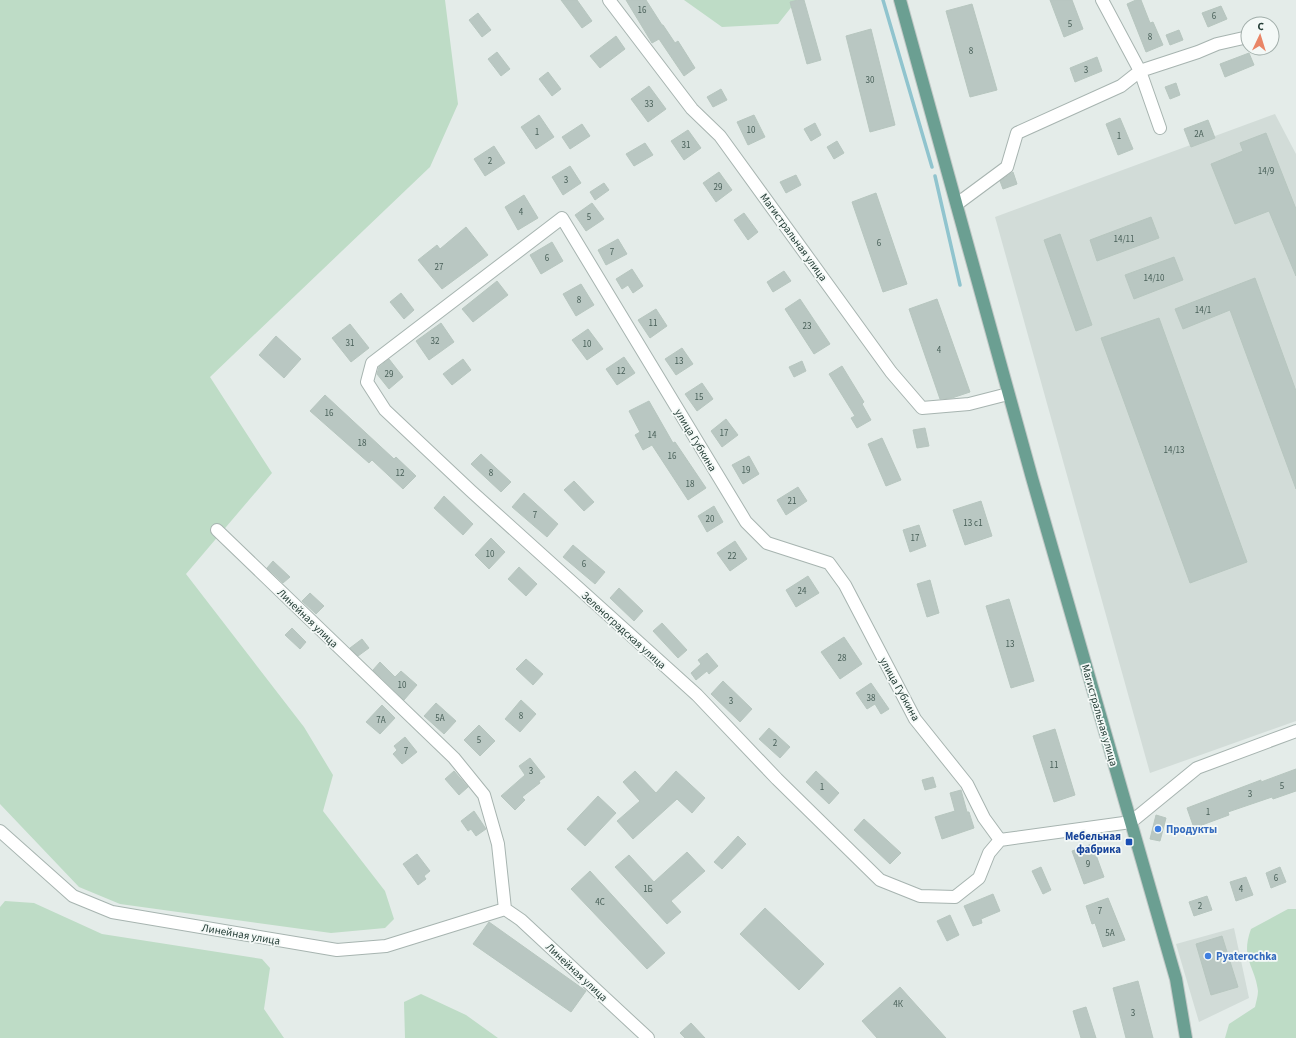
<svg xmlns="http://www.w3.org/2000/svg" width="1296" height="1038" font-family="'Source Sans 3',sans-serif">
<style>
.built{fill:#d2dcd8}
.green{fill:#bedcc6}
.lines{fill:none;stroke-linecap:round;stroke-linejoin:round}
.stream{stroke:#90c4ce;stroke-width:3.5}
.building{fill:#b9c7c2;stroke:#b7c6bf}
.minor-casing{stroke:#a7b4b0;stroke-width:14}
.major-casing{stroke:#c2c9c7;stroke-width:14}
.minor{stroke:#fff;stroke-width:12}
.major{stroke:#6b9f92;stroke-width:12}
.shop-dot{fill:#3f7fe0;stroke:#f4f9f7;stroke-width:1.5}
.transit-dot{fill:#1a4fb4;stroke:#f4f9f7;stroke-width:1.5}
.labels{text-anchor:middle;stroke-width:3.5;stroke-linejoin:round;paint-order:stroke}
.number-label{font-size:9px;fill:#496059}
.street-label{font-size:11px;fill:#243d36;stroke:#f4f9f7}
.shop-label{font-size:11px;font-weight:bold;fill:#366cbe;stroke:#f4f9f7;text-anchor:start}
.transit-label{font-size:11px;font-weight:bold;fill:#164399;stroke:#f4f9f7;text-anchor:end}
</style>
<rect width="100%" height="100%" fill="#e4ece9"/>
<!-- built -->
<path class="built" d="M1275,114l21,40v567l-146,52 -155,-556z
M1234,928l15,70 -50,24 -23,-78z"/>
<!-- green -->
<path class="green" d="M0,0h445l13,104 -28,63 -220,210 62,96 -86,101 118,153 29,48 -10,36 62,80 9,28 -9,9 -54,5 -211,-29 -41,-17 -79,-83z
M684,0h113l-19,24 -56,3z
M5,901l29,2 68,31 160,25 8,9 -6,41 20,29h-284v-131z
M1288,909h8v129h-71l4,-14 26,-17c1,-5 3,-11 3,-16 -3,-26 -18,-32 -7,-62z
M421,994l45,21 32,23h-93l-1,-36z"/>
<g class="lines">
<!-- stream -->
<path class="stream" d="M883,0l49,167
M935,176l25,109"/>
</g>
<!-- building -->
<path class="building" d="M561,0h16l15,21 -10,7z
M626,0h20l16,25h1l12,18 3,-2 17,27 -11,8 -25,-37 -7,4z
M798,0h6l17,60 -14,4 -17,-62z
M1050,0h22l11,29 -19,8z
M1136,0h5l9,23 3,-1 10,23 -17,7 -19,-48z
M972,4l25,86 -27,7 -24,-86z
M1221,6l6,13 -19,8 -6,-14z
M478,13l13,17 -9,7 -13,-17z
M871,29l24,96 -25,7 -24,-96z
M1179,30l4,10 -13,5 -4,-10z
M616,36l9,13 -25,19 -10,-12z
M497,52l13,17 -9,7 -13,-17z
M1249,53l5,12 -29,12 -5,-13z
M1097,57l5,14 -27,11 -5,-14z
M548,72l13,17 -9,7 -13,-17z
M1176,83l4,12 -10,4 -5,-12z
M649,86l17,23 -18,13 -17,-23z
M721,89l6,11 -14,7 -6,-10z
M539,115l15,22 -18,12 -15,-22z
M754,115l11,22 -17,8 -11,-23z
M1120,118l13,31 -15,6 -12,-31z
M1208,120l7,18 -24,9 -7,-18z
M815,123l6,12 -10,6 -7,-12z
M582,124l8,12 -20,13 -8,-12z
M688,130l13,18 -17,12 -13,-19z
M1266,133l30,76v67l-27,-65 -34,13 -24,-60 32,-13 -3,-8z
M837,141l7,12 -10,6 -7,-12z
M645,143l8,12 -19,11 -8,-12z
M494,146l11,17 -20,13 -11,-17z
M570,166l11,17 -18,12 -11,-18z
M719,172l13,18 -16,12 -13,-19z
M1013,172l4,12 -14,5 -3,-8z
M796,175l5,10 -15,8 -6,-11z
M604,183l5,7 -14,10 -5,-8z
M876,193l31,91 -24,8 -31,-90z
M524,195l14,23 -20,12 -13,-23z
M592,203l12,16 -18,12 -11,-16z
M744,213l14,19 -10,8 -14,-20z
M1151,217l8,21 -62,23 -7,-21z
M466,227l22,28 -46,34 -24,-29 19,-15 3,4z
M1060,234l32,91 -16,6 -32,-91z
M618,239l9,15 -21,11 -8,-15z
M552,242l11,19 -22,13 -11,-19z
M1174,257l9,23 -49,19 -9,-24z
M632,269l11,17 -10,7 -5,-8 -6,4 -6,-10z
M784,271l7,10 -18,11 -6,-10z
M1255,278l41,113v98l-66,-179 -47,19 -8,-20z
M497,281l11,14 -35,27 -11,-13z
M581,284l13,21 -18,11 -13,-22z
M401,293l13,17 -10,9 -14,-17z
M800,299l30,45 -16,10 -29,-45z
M937,299l33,93 -18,6 -12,1 -31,-90z
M656,309l11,17 -17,12 -12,-18z
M1159,318l88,244 -57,21 -89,-245z
M441,323l13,19 -25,18 -13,-19z
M350,324l19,24 -18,14 -19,-24z
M588,329l15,20 -16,11 -15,-20z
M276,336l25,23 -17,19 -25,-23z
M682,348l11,16 -17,11 -11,-16z
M624,357l11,16 -18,12 -11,-16z
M389,359l14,18 -14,12 -12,-15 2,-7z
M463,359l8,11 -19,15 -9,-11z
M802,361l4,10 -12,6 -5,-10z
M842,366l22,36 -2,2 9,16 -14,8 -6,-10 4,-2 -26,-42z
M702,383l11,16 -16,12 -12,-17z
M325,395l69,64 2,-2 20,19 -13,13 -31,-29 -3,3 -59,-52z
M649,401l24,42 2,-1 31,46 -18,12 -36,-55 -9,5 -8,-15 5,-3 -11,-21z
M726,419l12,16 -16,12 -11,-16z
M925,428l4,18 -12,2 -4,-18z
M882,438l19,42 -15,6 -18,-42z
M481,454l30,28 -10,10 -30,-28z
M749,456l10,18 -16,10 -11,-19z
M574,481l20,21 -10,9 -20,-21z
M798,487l9,14 -21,14 -9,-15z
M524,493l34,31 -11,13 -35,-30z
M444,496l29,28 -10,11 -29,-27z
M981,501l11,35 -27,9 -12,-35z
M714,506l9,16 -16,10 -9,-16z
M919,525l7,21 -16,6 -7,-22z
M491,538l14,14 -16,17 -14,-14z
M735,541l12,18 -17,12 -13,-18z
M573,545l32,27 -10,12 -32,-27z
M273,561l17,16 -7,6 -16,-15z
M519,567l18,17 -11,12 -18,-17z
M808,576l11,17 -23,14 -10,-17z
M930,580l9,33 -12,4 -10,-33z
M619,588l24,23 -9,10 -24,-23z
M310,593l14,13 -8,8 -14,-13z
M1009,599l25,82 -23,7 -25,-82z
M662,623l25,27 -9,8 -25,-27z
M292,628l14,14 -6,7 -15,-14z
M844,637l18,27 -22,15 -19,-27z
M362,639l7,9 -11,8 -8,-8z
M707,653l11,13 -9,8 -2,-3 -11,9 -5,-7 10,-9 -3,-4z
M526,659l17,15 -10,11 -17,-16z
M380,662l15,15 6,-6 16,14 -13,15 -31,-30z
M723,681l29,28 -12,13 -29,-28z
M871,683l18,26 -8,5 -6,-10 -8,5 -11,-16z
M521,700l15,14 -16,18 -15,-13z
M436,703l20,18 -12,13 -20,-18z
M382,705l13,13 -15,16 -14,-12z
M479,725l16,16 -15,15 -16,-16z
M769,728l21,19 -10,11 -21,-19z
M1055,729l20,66 -21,7 -21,-66z
M405,737l12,15 -15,12 -9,-10 4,-4 -3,-4z
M530,758l15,19 -6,4 1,2 -18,14 3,3 -10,10 -14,-14 24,-21 -6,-9z
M1296,769v22l-23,8 -1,-2 -44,15 1,3 -35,13 -7,-20 74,-28v2z
M454,771l14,16 -9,8 -14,-16z
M635,771l21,22 20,-22 29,27 -13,15 -15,-14 -44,40 -16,-18 23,-20 -17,-19z
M816,771l23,22 -10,11 -23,-22z
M933,777l3,10 -11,3 -3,-10z
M961,790l6,22h2l5,16 -32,11 -7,-22 20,-6 -5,-18z
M598,796l18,17 -31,33 -18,-17z
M474,811l12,18 -10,7 -5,-7 -3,2 -7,-10z
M1156,815l10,3 -6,23 -10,-2z
M864,819l37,34 -11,11 -36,-34z
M738,836l8,8 -24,25 -8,-7z
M1092,844l12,33 -20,7 -12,-33z
M687,852l18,19 -34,30 10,11 -14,12 -52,-57 14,-12 25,27z
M417,854l13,17 -6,5 2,3 -8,6 -15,-21z
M1041,867l10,23 -8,4 -11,-23z
M1280,867l6,15 -15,6 -5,-15z
M590,871l75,82 -18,16 -76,-80z
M1246,877l7,18 -17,6 -6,-19z
M993,894l7,17 -19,8 1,4 -9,3 -9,-20z
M1207,896l5,14 -18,6 -5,-14z
M1108,898l17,42 -22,7 -8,-24 -3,1 -6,-18z
M765,908l59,56 -25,26 -59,-56z
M950,915l9,20 -12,6 -10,-20z
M489,922l97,69 -15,21 -98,-68z
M1222,936l16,51 -27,8 -15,-51z
M1138,981l15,57h-27l-13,-50z
M900,987l46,51h-69l-15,-17z
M1086,1007l10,31h-15l-8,-27z
M691,1023l14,15h-20l-5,-5z"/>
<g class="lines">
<!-- minor casing -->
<g class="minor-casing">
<path id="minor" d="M609,0l83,109 28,27 171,236 31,36 47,-4 39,-10
M1102,0l38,71 20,57
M957,204l50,-37 10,-34 104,-47 19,-15 58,-19 19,-8 31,-7
M217,530l237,228 30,37 14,49 7,65
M0,831l73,65 39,16 225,38 49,-4 119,-37 16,11 127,118
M1000,840l-16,-22 -17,-34 -52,-65 -70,-134 -16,-22 -62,-20 -21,-21 -184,-304 -190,145 -5,19 18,28 86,81 226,204 80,84 103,101 40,16 35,1 24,-19 10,-25 11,-13 131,-18 66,-54 99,-37"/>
</g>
<!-- major casing -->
<g class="major-casing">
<path id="major" d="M900,0l132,478 144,501 10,59"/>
</g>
<!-- minor -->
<use href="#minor" class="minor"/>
<!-- major -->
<use href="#major" class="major"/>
</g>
<!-- markers -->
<g class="shop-dot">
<circle cx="1158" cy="829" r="4"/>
<circle cx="1208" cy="956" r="4"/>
</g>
<rect class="transit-dot" x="1125" y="838" width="8" height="8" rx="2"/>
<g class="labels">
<!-- number labels -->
<g class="number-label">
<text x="642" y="13">16</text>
<text x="1214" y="19">6</text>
<text x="1070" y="27">5</text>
<text x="1150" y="40">8</text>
<text x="971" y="54">8</text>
<text x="1086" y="73">3</text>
<text x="870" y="83">30</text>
<text x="649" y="107">33</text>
<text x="751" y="133">10</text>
<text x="537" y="135">1</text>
<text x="1199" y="137">2А</text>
<text x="1119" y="139">1</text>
<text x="686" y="148">31</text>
<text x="490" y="164">2</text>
<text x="1266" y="174">14/9</text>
<text x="566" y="183">3</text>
<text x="718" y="190">29</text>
<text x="521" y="215">4</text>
<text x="589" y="220">5</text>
<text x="1124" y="242">14/11</text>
<text x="879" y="246">6</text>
<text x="612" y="255">7</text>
<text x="547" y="261">6</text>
<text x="439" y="270">27</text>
<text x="1154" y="281">14/10</text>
<text x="579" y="303">8</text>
<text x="1203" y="313">14/1</text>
<text x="653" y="326">11</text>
<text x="807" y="329">23</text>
<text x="435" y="344">32</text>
<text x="350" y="346">31</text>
<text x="587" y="347">10</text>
<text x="939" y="353">4</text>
<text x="679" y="364">13</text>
<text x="621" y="374">12</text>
<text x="389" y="377">29</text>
<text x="699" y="400">15</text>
<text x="329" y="416">16</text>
<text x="724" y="436">17</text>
<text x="652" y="438">14</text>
<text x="362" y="446">18</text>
<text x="1174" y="453">14/13</text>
<text x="672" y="459">16</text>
<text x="746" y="473">19</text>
<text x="400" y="476">12</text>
<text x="491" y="476">8</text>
<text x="690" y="487">18</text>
<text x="792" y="504">21</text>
<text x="535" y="518">7</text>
<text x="710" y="522">20</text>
<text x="973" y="526">13 с1</text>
<text x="915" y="541">17</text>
<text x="490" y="557">10</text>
<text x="732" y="559">22</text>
<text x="584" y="567">6</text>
<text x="802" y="594">24</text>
<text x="1010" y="647">13</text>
<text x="842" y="661">28</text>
<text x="402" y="688">10</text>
<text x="871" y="701">38</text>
<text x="731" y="704">3</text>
<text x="521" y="719">8</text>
<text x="440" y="721">5А</text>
<text x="381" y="723">7А</text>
<text x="479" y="743">5</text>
<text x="775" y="746">2</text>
<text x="406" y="754">7</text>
<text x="1054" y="768">11</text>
<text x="531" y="774">3</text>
<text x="1282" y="789">5</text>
<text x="822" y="790">1</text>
<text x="1250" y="797">3</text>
<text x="1208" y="815">1</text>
<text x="1088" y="867">9</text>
<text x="1276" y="881">6</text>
<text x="648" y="892">1Б</text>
<text x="1241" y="892">4</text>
<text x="600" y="905">4С</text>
<text x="1200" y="909">2</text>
<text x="1100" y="914">7</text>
<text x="1110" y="936">5А</text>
<text x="898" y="1007">4К</text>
<text x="1133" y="1016">3</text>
</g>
<!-- street labels -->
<g class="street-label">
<text transform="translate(794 237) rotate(54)" y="4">Магистральная улица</text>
<text transform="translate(696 440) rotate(59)" y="4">улица Губкина</text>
<text transform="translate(308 618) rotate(44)" y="4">Линейная улица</text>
<text transform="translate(624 630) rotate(42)" y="4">Зеленоградская улица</text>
<text transform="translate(900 689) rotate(61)" y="4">улица Губкина</text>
<text transform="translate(1100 715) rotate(74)" y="4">Магистральная улица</text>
<text transform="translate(241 934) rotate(10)" y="4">Линейная улица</text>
<text transform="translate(577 972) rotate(43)" y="4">Линейная улица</text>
</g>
<!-- shop labels -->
<g class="shop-label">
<text x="1166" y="833">Продукты</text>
<text x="1216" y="960">Pyaterochka</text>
</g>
<!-- transit labels -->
<g class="transit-label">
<text x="1121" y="840">Мебельная<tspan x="1121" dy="13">фабрика</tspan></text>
</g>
</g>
<!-- north arrow -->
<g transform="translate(1260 36) rotate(4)"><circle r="19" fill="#f4f9f7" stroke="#a1aeaa"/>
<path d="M0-3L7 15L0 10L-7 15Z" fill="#e98566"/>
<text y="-6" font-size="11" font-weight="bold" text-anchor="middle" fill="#243d36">С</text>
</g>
</svg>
